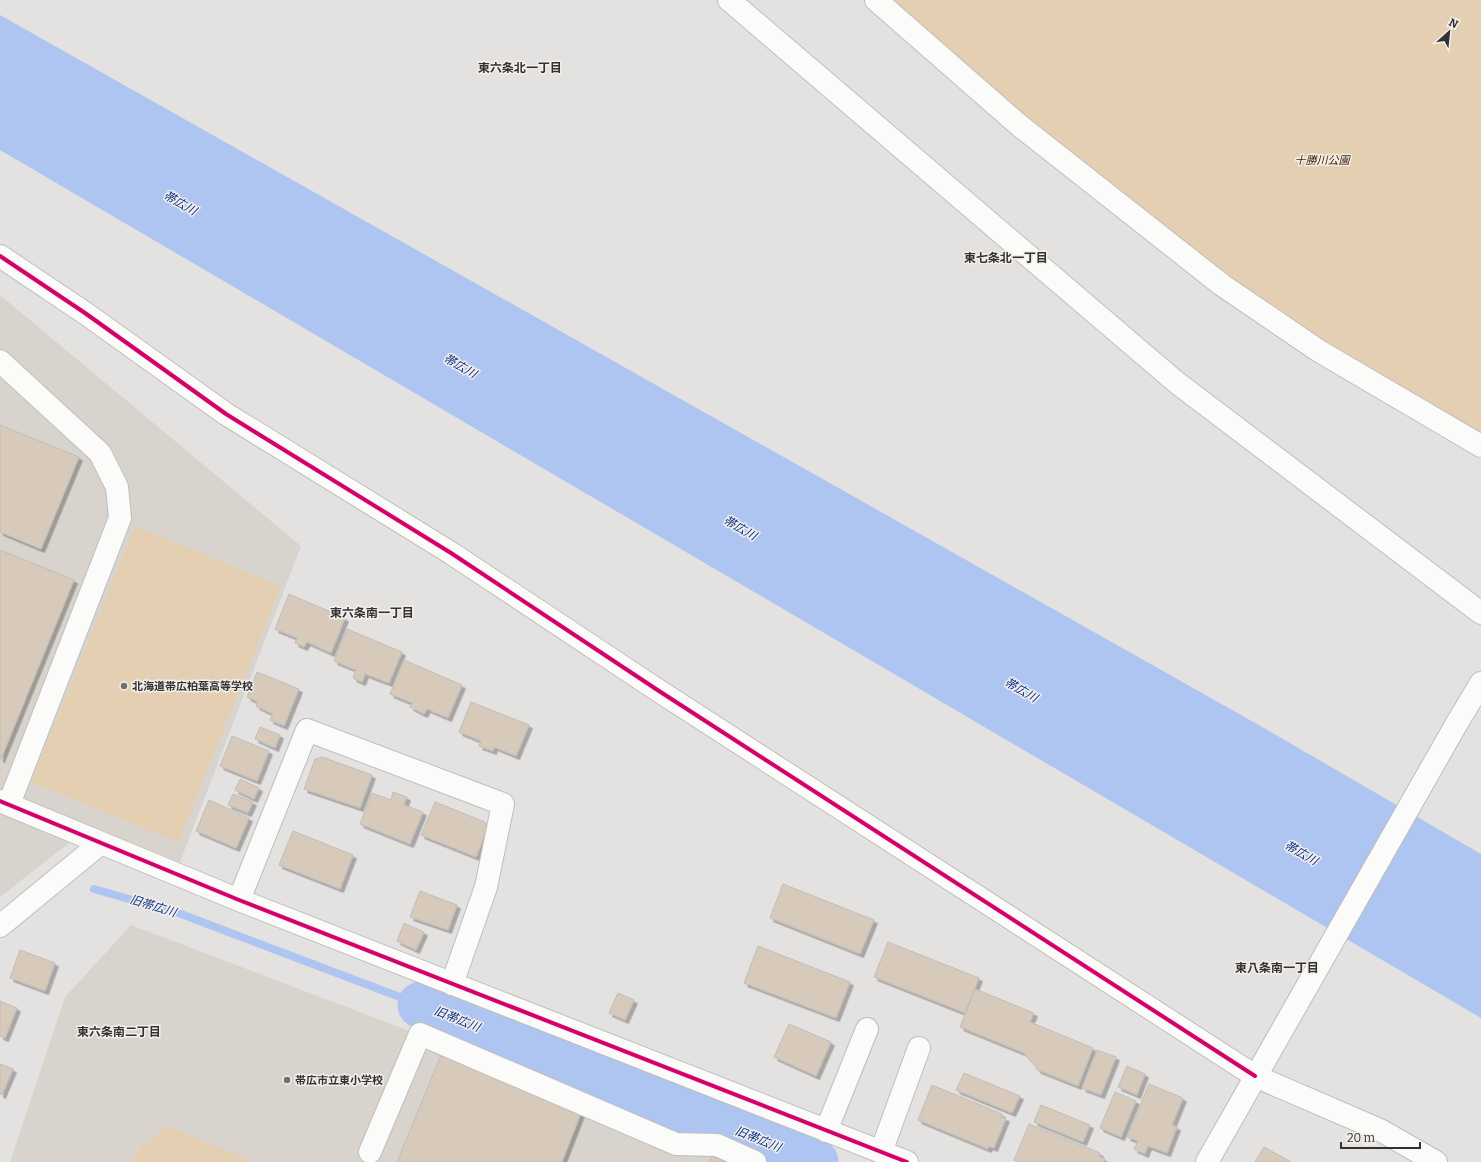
<svg xmlns="http://www.w3.org/2000/svg" width="1481" height="1162" font-family="Bitter,'Noto Sans JP',serif">
<style>
.built{fill:#d8d4cd}
.green{fill:#e5cfb2}
.water{fill:#afc5f1}
.lines{fill:none;stroke-linecap:round;stroke-linejoin:round}
.stream{stroke:#afc5f1;stroke-width:8}
.river{stroke:#afc5f1;stroke-width:47}
.building{fill:#d7caba;stroke:#bebdbb;filter:url(#shadow)}
.minor-casing{stroke:#bfbebd;stroke-width:24}
.minor{stroke:#fbfbfa;stroke-width:22}
.cycleway-casing{stroke:#f2efec;stroke-width:6}
.cycleway{stroke:#d6006c;stroke-width:4}
.poi-dot{fill:#71706e;stroke:#f2efec;stroke-width:1.5}
.labels{text-anchor:middle;stroke-width:3;stroke-linejoin:round;paint-order:stroke}
.park-label{font-size:11px;font-style:italic;fill:#3e2701;stroke:#f2efec}
.poi-label{font-size:11px;font-weight:bold;fill:#333230;stroke:#f2efec;text-anchor:start}
.neighbourhood-label{font-size:12px;font-weight:bold;fill:#333230;stroke:#f2efec}
.water-label{font-size:12px;font-style:italic;fill:#0a3189;stroke:#f2efec}
</style>
<defs>
<filter id="shadow"><feDropShadow dx="3.5" dy="3.5" stdDeviation="0" flood-color="#0004"/></filter>
</defs>
<rect width="100%" height="100%" fill="#e4e2e0"/>
<!-- built -->
<path class="built" d="M0,295l301,251 -121,316 -89,-36 -91,71z
M131,925l623,237h-744l55,-165z"/>
<!-- green -->
<path class="green" d="M876,0h605v446l-162,-95z
M135,526l146,60 -103,256 -147,-60z
M168,1126l86,36h-123l10,-16z"/>
<!-- water -->
<path class="water" d="M0,15l1264,713 217,126v164l-1481,-868z"/>
<g class="lines">
<!-- stream -->
<path class="stream" d="M94,889l87,25 240,91"/>
<!-- river -->
<path class="river" d="M421,1005l394,157"/>
</g>
<!-- building -->
<path class="building" d="M0,425l79,32 -38,92 -41,-17z
M0,550l74,30 -73,179h-1z
M289,594l56,24 -14,35 -24,-11 -3,5 -9,-4 2,-5 -22,-9z
M347,629l55,23 -13,31 -24,-9 -3,8 -9,-4 3,-8 -22,-9z
M404,660l58,25 -14,33 -21,-9 -3,5 -14,-7 2,-4 -22,-9z
M257,672l42,17 -15,37 -14,-6 3,-6 -17,-8 2,-4 -11,-5z
M471,702l58,23 -13,31 -22,-9 -1,4 -14,-5 2,-5 -22,-9z
M260,727l20,8 -5,13 -20,-9z
M232,736l37,15 -12,30 -37,-15z
M322,757l50,18 -12,33 -56,-19 11,-30z
M240,779l19,9 -5,11 -19,-9z
M393,792l14,5 -3,8 19,7 -13,32 -50,-20 12,-31 19,7z
M233,794l20,8 -5,11 -20,-8z
M209,800l40,18 -13,30 -40,-17z
M435,802l50,20 2,7 -11,28 -55,-22z
M293,831l60,24 -13,34 -61,-24z
M783,884l91,36 -14,34 -90,-36z
M420,891l37,14 -9,25 -38,-13z
M404,923l20,9 -8,18 -19,-9z
M888,942l91,36 -14,35 -91,-36z
M758,946l92,36 -14,36 -92,-35z
M20,950l35,13 -10,28 -35,-13z
M975,989l59,24 -4,9 63,26 -15,38 -40,-16 -14,-17 -64,-26z
M618,993l16,7 -9,20 -16,-7z
M0,1001l17,7 -12,30 -5,-2z
M789,1024l42,18 -15,34 -42,-19z
M1097,1050l19,7 -15,38 -19,-7z
M442,1053l139,60 -19,49h-165z
M0,1064l13,5 -11,26 -2,-1z
M1127,1066l18,8 -8,21 -19,-8z
M964,1073l56,23 -8,17 -56,-23z
M1149,1084l34,14 -11,27 5,2 -10,26 -19,-7 -3,8 -11,-5 4,-8 -11,-4z
M932,1085l70,29 -1,3 5,1 -12,30 -5,-2 -1,3 -70,-29z
M1115,1092l21,9 -15,36 -21,-9z
M1041,1105l49,20 -7,17 -49,-20z
M1029,1124l71,29 -1,3 6,3 -1,3h-84l-6,-2z
M1264,1147l27,15h-36z
M712,1156l14,6h-17z"/>
<g class="lines">
<!-- minor casing -->
<g class="minor-casing">
<path id="minor" d="M729,0l447,382 305,231
M876,0l144,126 202,159 97,66 162,95
M0,256l85,57 141,101 225,139 208,138 596,385 125,54 56,32
M0,361l100,92 17,34 3,31 -111,286
M0,801l239,99 668,262
M239,900l68,-170 196,74 -17,83 -34,97
M0,926l101,-83
M826,1131l41,-102
M370,1152l50,-118 256,110 41,1 38,17
M881,1152l38,-104
M1207,1162l250,-439 24,-40"/>
</g>
<!-- minor -->
<use href="#minor" class="minor"/>
<!-- cycleway casing -->
<g class="cycleway-casing">
<path id="cycleway" d="M0,256l85,57 141,101 225,139 208,138 596,385
M0,801l239,99 668,262"/>
</g>
<!-- cycleway -->
<use href="#cycleway" class="cycleway"/>
</g>
<!-- markers -->
<g class="poi-dot">
<circle cx="124" cy="686" r="4"/>
<circle cx="287" cy="1080" r="4"/>
</g>
<g class="labels">
<!-- park labels -->
<g class="park-label">
<text x="1322" y="164">十勝川公園</text>
</g>
<!-- poi labels -->
<g class="poi-label">
<text x="132" y="690">北海道帯広柏葉高等学校</text>
<text x="295" y="1084">帯広市立東小学校</text>
</g>
<!-- neighbourhood labels -->
<g class="neighbourhood-label">
<text x="520" y="72">東六条北一丁目</text>
<text x="1006" y="262">東七条北一丁目</text>
<text x="372" y="617">東六条南一丁目</text>
<text x="1277" y="972">東八条南一丁目</text>
<text x="119" y="1036">東六条南二丁目</text>
</g>
<!-- water labels -->
<g class="water-label">
<text transform="translate(180 203) rotate(30)" y="4">帯広川</text>
<text transform="translate(460 366) rotate(30)" y="4">帯広川</text>
<text transform="translate(740 528) rotate(30)" y="4">帯広川</text>
<text transform="translate(1021 690) rotate(30)" y="4">帯広川</text>
<text transform="translate(1301 853) rotate(30)" y="4">帯広川</text>
<text transform="translate(153 906) rotate(17)" y="4">旧帯広川</text>
<text transform="translate(457 1019) rotate(22)" y="4">旧帯広川</text>
<text transform="translate(758 1139) rotate(22)" y="4">旧帯広川</text>
</g>
</g>
<!-- north arrow -->
<g transform="translate(1449 32) rotate(27)" stroke="#f2efec" stroke-width="3" paint-order="stroke">
<path d="M0-3L7 15L0 10L-7 15Z" fill="#333230"/>
<text y="-6" font-size="11" font-weight="bold" text-anchor="middle" fill="#333230">N</text>
</g>
<!-- scale -->
<path d="M1341 1142v6h79v-6" fill="none" stroke="#333230" stroke-width="2"/>
<text x="1347" y="1142" font-size="12" fill="#333230" stroke="#f2efec" stroke-width="3" paint-order="stroke">20 m</text>
</svg>
